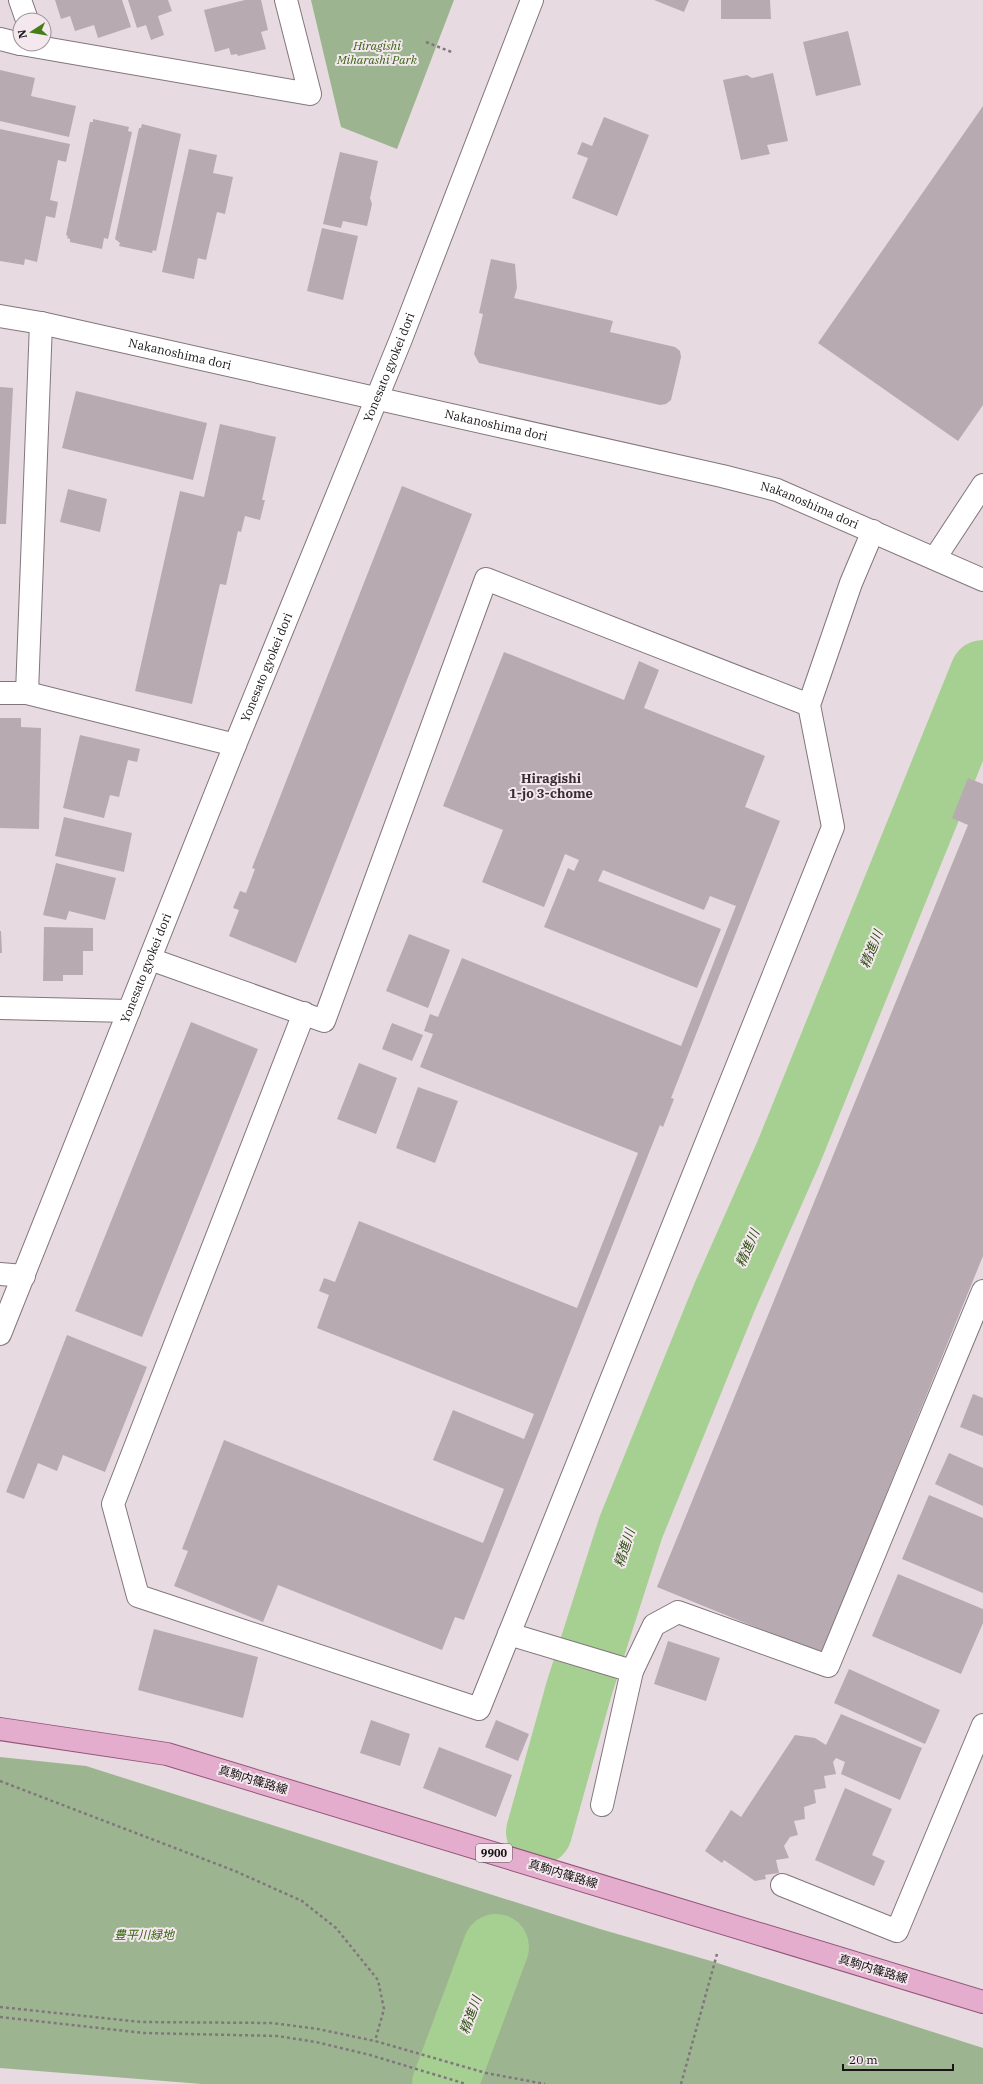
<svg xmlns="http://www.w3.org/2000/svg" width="983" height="2084" font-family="'IBM Plex Serif','Noto Sans JP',serif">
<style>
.green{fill:#9cb590}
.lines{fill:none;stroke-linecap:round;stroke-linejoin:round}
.river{stroke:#a6cf92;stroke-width:66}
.building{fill:#b7abb1}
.minor-casing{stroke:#82767c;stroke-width:24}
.major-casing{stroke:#925478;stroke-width:24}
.path{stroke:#80777b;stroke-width:2.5;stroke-dasharray:3 3;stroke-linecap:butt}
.minor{stroke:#fff;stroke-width:22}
.major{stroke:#e5adcd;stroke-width:22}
.labels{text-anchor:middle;stroke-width:4;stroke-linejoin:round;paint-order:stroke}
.shield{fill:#f4e7ee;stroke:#5a5357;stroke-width:1}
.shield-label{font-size:11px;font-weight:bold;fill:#181416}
.park-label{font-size:12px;font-style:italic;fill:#366612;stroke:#f4e7ee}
.street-label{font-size:12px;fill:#181416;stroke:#f4e7ee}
.neighbourhood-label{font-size:13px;font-weight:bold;fill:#352b30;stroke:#f4e7ee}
.water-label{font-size:13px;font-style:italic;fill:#2c5113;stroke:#f4e7ee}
</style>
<rect width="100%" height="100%" fill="#e7dae0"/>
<!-- green -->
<path class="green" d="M311,0h143l-57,149 -56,-22z
M0,1757l86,9 514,163 111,32 272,87v36h-781l-202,-16z"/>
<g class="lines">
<!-- river -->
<path class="river" d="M539,1832l40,-143 52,-162 94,-231 63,-142 195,-481
M445,2084l51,-137"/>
</g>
<!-- building -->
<path class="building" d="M55,0h67l9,27 -33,11 -4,-13 -19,6 -5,-15 -9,3z
M128,0h40l4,11 -14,5 6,19 -13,5 -5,-15 -9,3z
M245,0h16l7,30 -7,2 5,17 -28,7 -1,-2 -6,1 -2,-7 -14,4 -11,-42z
M654,0h35l-5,12z
M721,0h49l1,19h-50z
M848,31l13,54 -45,11 -13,-54z
M0,70l35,8 -4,18 45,10 -7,31 -69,-16z
M773,73l15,68 -21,4 3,9 -29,6 -18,-80 24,-5 5,3z
M983,106v299l-25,36 -140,-98z
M604,117l45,18 -32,81 -45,-18 16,-40 -11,-4 5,-12 10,4z
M93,119l36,8 -1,4 4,1 -24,107 -4,-1 -2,11 -32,-7v-3l-3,-1 1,-2 -2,-1 24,-113h3z
M142,124l39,10 -25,117 -3,-1 -1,3 -33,-7 1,-3 -5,-4 24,-111h2z
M0,129l70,15 -4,18 -8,-2 -8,40 8,2 -3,16 -9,-2 -9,46 -12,-3 -1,6 -24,-4z
M189,149l28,6 -4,18 20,4 -8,37 -8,-2 -11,48 -8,-2 -4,21 -32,-7z
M340,152l38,9 -8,37 2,6 -5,22 -24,-5 -2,7 -18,-4z
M322,228l36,8 -15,64 -36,-9z
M491,259l24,5 2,24 -3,10 99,23 -3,11 65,15 5,4 1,6 -10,43 -5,4 -6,1 -181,-42 -5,-9 9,-40 -4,-1z
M0,387l13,1 -7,136h-6z
M76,391l131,32 -14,57 -131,-32z
M220,424l56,13 -14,63h3l-5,20 -15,-4 -4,16 -3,-1 -12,54 -6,-1 -28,120 -57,-13 45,-200 24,6z
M402,486l70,28 -176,449 -67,-27 10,-26 -6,-2 7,-17 6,2 9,-24 -3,-1z
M68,489l39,10 -7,33 -40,-10z
M504,652l120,48 15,-39 20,9 -15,38 121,48 -20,51 35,14 -109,277 3,1 -11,28 -3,-2 -196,495 -9,-3 -13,33 -164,-65 -15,37 -89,-36 14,-35 -6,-2 42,-109 259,103 21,-54 -71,-29 20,-50 71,29 10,-25 -217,-86 12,-33 -10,-4 5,-13 11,4 24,-61 218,87 61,-155 -218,-86 13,-33 -9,-3 6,-17 8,3 24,-59 219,88 55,-140 -26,-10 -6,14 -101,-40 -5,11 123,48 -24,59 -153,-61 24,-59 6,3 5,-11 -14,-6 -21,53 -62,-25 21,-52 -60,-24z
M0,718h21v9l20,1 -2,101 -39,-1z
M80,735l60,14 -3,13 -9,-2 -9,37 -9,-2 -6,23 -41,-10z
M968,778l15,6v472l-162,398 -164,-67 311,-762 -16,-7z
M64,817l68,16 -8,39 -69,-16z
M56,863l60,15 -11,42 -36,-9 -3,9 -23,-5z
M44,927l49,1v23h-10v24h-20v6h-20z
M0,931h1l1,22h-2z
M409,934l41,16 -22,58 -42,-17z
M191,1022l67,27 -116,288 -67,-26z
M392,1023l31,12 -11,26 -30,-12z
M359,1063l38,15 -21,56 -39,-15z
M418,1087l40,14 -23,62 -39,-15z
M67,1335l80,32 -42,105 -42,-17 -6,16 -19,-8 -14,36 -18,-7z
M973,1394l10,4v38l-23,-9z
M949,1453l34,15v38l-48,-22z
M929,1495l54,23v75l-81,-34z
M898,1574l85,35v14l-22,51 -89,-38z
M154,1629l104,28 -15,61 -105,-28z
M668,1641l52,17 -14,43 -52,-17z
M849,1669l91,41 -15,34 -91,-41z
M841,1714l81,34 -22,52 -59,-26 4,-12 -9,-4 -3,4 3,12 -12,2 2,12 -12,2 2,13 -12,4 1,12 -11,2 4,14 -8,2 -6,9 5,12 -13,2 3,13 -14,2 1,4 -11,2 -31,-21 -2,3 -17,-12 26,-41 10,7 54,-82 20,3 11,7z
M371,1720l39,14 -10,32 -40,-13z
M496,1720l33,14 -11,27 -33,-14z
M439,1747l73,28 -16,42 -73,-29z
M845,1788l47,21 -20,46 13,6 -11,25 -59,-26z"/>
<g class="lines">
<!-- minor casing -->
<g class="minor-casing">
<g id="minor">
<path d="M20,0l7,20"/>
<path d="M0,39l20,5"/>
<path d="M21,44l289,50 -24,-94"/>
<path id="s1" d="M0,316l41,7 681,153 55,14 206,90"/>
<path d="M935,558l48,-73"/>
<path d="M0,693h27l208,52"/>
<path d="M27,693l14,-370"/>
<path d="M150,959l174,62 162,-442 323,126"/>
<path d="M0,1008l129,3"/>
<path d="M304,1013l-191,491 25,92 341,113 354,-882 -24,-122 42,-122 22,-52"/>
<path d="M0,1274l24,2"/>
<path id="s2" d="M0,1334l235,-589 166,-406 131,-339"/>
<path d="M509,1634l123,37 -30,134"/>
<path d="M632,1671l22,-46 24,-13 150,54 155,-375"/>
<path d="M782,1885l115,46 86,-206"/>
</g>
</g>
<!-- major casing -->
<g class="major-casing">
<path id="major" d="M0,1729l167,25 816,248"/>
</g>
<!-- path -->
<path class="path" d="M426,42l28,11
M0,1781l235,90 67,30 34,27 42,52 6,29 -9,32
M0,2007l141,15 131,1 46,6 57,12 111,32 59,11
M0,2017l144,16 133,3 39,6 54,13 96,29
M681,2084l36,-130"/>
<!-- minor -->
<use href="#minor" class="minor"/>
<!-- major -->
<use href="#major" class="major"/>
</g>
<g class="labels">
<!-- shield labels -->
<rect class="shield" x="476" y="1844" width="36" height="18" rx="3"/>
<g class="shield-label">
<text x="494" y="1857">9900</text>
</g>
<!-- park labels -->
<g class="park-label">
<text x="377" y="50">Hiragishi<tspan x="377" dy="14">Miharashi Park</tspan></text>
<text x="144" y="1939">豊平川緑地</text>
</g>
<!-- street labels -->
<g class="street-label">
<text dy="4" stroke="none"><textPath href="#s1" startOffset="184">Nakanoshima dori</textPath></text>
<text dy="4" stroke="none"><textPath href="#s2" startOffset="1042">Yonesato gyokei dori</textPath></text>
<text dy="4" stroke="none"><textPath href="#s1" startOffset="508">Nakanoshima dori</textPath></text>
<text dy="4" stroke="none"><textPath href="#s1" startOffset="832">Nakanoshima dori</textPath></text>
<text dy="4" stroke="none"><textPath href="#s2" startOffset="718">Yonesato gyokei dori</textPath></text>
<text dy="4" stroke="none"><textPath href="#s2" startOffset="394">Yonesato gyokei dori</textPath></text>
<text transform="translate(253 1780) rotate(17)" y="4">真駒内篠路線</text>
<text transform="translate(563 1874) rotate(17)" y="4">真駒内篠路線</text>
<text transform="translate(873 1969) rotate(17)" y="4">真駒内篠路線</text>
</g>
<!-- neighbourhood labels -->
<g class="neighbourhood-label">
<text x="551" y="783">Hiragishi<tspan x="551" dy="15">1-jo 3-chome</tspan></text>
</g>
<!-- water labels -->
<g class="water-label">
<text transform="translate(871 949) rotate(-68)" y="5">精進川</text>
<text transform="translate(747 1248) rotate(-66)" y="5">精進川</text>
<text transform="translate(624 1548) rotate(-72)" y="5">精進川</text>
<text transform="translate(470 2015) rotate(-70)" y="5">精進川</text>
</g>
</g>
<!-- north arrow -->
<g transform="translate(32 32) rotate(258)"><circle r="19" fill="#f4e7ee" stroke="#9c9398"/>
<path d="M0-3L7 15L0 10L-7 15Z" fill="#447e19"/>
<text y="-6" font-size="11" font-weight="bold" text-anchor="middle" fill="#181416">N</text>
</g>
<!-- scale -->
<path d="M843 2064v6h110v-6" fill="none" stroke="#181416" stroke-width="2"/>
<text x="849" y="2064" font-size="12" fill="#181416" stroke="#f4e7ee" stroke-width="3" paint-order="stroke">20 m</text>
</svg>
